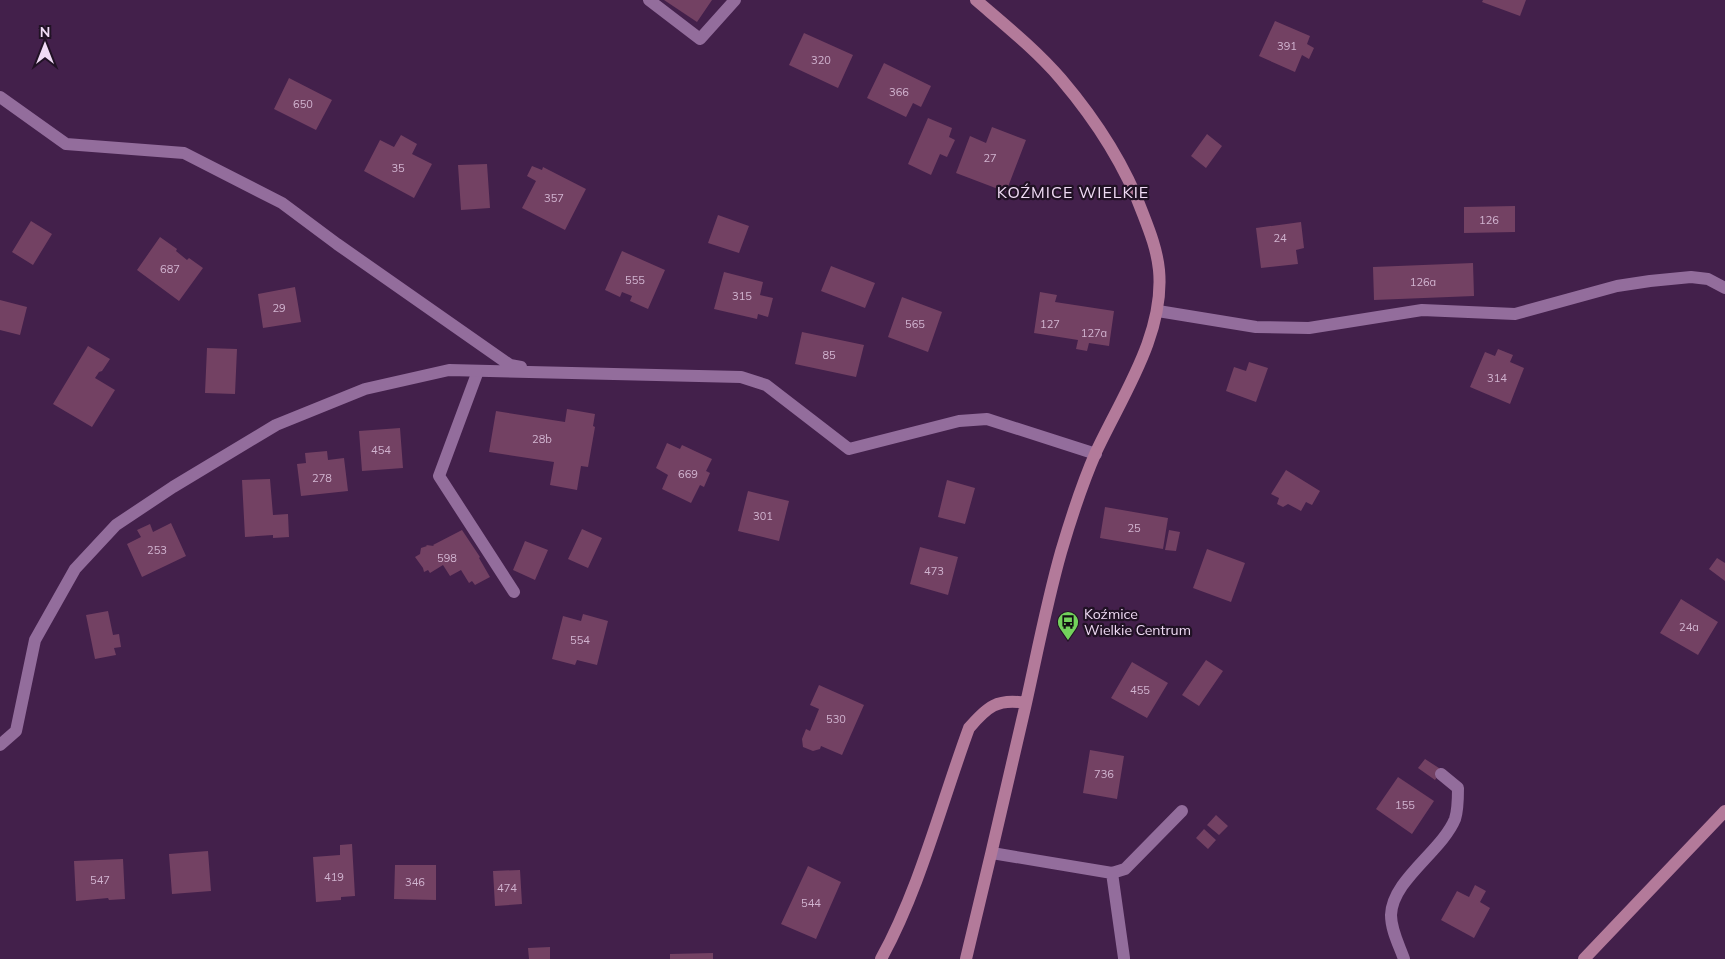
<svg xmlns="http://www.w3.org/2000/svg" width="1725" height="959" font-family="Mulish,sans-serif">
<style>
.building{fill:#734163}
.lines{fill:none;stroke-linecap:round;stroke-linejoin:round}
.lane{stroke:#936d9c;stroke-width:12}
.street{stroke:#936d9c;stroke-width:12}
.secondary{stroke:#b37a9a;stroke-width:12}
.labels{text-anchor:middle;stroke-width:4.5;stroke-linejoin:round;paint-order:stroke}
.number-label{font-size:11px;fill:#d1b4d0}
.poi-label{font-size:14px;fill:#f0dbf5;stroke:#211225;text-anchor:start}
.quarter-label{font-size:16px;letter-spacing:1px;fill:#f0dbf5;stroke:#211225}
</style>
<rect width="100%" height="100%" fill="#43204b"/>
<!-- building -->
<path class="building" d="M664,0h48l-15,22z
M1483,0h43l-6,16 -38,-14z
M1275,21l35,15 -3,8 7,4 -5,11 -7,-4 -7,17 -36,-16z
M804,33l49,22 -15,33 -49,-23z
M884,63l47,23 -10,21 -8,-4 -7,14 -39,-19z
M289,78l43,22 -16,30 -42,-21z
M928,118l24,10 -3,9 6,3 -8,17 -7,-3 -9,21 -23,-11z
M992,127l34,13 -20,52 -50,-19 14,-37 16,7z
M1207,134l15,12 -16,22 -15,-12z
M401,135l16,9 -5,10 20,10 -18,34 -50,-27 16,-31 14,7z
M487,164l3,44 -29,2 -3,-45z
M532,166l10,4 1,-3 43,22 -21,41 -43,-22 14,-27 -9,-5z
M1515,206v26l-51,1v-26z
M718,215l31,11 -10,27 -31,-10z
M31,221l21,13 -19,31 -21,-13z
M1301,222l3,26 -8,2 2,14 -37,4 -5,-40z
M160,237l17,12 -1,2 11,9 2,-2 14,10 -24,33 -42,-31z
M622,251l43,19 -17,39 -18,-8 2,-5 -10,-4 -2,5 -15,-7z
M1473,263l1,33 -100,4 -1,-33z
M831,266l44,17 -10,25 -44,-17z
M724,272l39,10 -3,13 13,3 -5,19 -10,-3 -1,5 -43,-10z
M295,287l6,35 -38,6 -5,-34z
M1040,292l17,3 -2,7 59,9 -5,35 -20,-3 -2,8 -11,-2 2,-9 -44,-7z
M902,297l40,15 -14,40 -40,-15z
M0,300l27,7 -7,28 -20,-5z
M802,332l62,13 -8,32 -61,-13z
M88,346l22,13 -8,12 -3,1 -4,6 20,12 -23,37 -39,-23z
M207,348l30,1 -2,45 -30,-1z
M1498,349l15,6 -3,7 14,6 -14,36 -40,-17 15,-35 10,4z
M1249,362l19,6 -12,34 -30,-11 8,-24 12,4z
M567,409l28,5 -2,12 2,1 -7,40 -7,-1 -4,24 -27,-5 4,-23 -65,-10 7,-41 69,11z
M400,428l3,40 -41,3 -3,-40z
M667,443l13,6 2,-4 30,14 -6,12 4,2 -6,14 -4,-2 -9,18 -29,-14 6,-14 -12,-7z
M327,451l1,9 16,-2 4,33 -47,5 -4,-32 9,-1 -1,-10z
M1286,470l34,21 -8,14 -6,-3 -5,9 -13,-7 -5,3 -6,-3 2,-6 -8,-4z
M270,479l3,36 15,-1 1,23 -16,1v-3l-28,2 -3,-57z
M947,480l28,8 -10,36 -27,-7z
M748,491l41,10 -10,40 -41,-10z
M1105,507l63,11 -5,31 -63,-11z
M171,523l15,33 -44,21 -15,-33 14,-7 -4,-7 13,-6 3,8z
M582,529l20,9 -14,30 -20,-9z
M462,530l18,27 -1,1 11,19 -15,8 -3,-4 -3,2 -8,-13 -11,6 -7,-11 -13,8 -2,-3 -4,2 -1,-4 -8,-11 5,-3 1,-6 6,-2 -1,-1 8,1 -1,-1z
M1169,530l11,2 -4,19 -11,-1z
M525,541l23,9 -13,30 -22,-10z
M920,547l38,10 -10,38 -38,-11z
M1207,549l38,14 -14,39 -38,-14z
M1717,558l8,5v18l-16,-12z
M1681,599l37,23 -20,33 -38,-22z
M108,611l5,24 6,-1 2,13 -7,1 2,7 -21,4 -9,-44z
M583,614l25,7 -11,44 -20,-5 -2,5 -23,-6 11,-43 18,5z
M1206,660l17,11 -24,35 -17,-11z
M1132,662l36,21 -21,35 -36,-20z
M819,685l45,20 -22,50 -21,-9 -1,3 -7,2 -10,-4 -1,-8 4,-10 4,2 9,-22 -9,-4z
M1090,750l34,6 -7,43 -34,-6z
M1425,759l17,11 -7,10 -17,-12z
M1398,777l36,24 -22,33 -36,-25z
M1216,815l12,11 -9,9 -12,-10z
M1204,829l12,11 -8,9 -12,-11z
M352,844l3,52 -14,1v3l-25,2 -3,-45 27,-2v-10z
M208,851l3,40 -39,3 -3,-40z
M123,859l2,40 -16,1 -1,-2 -32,3 -2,-40z
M395,865h41v35l-42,-1z
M808,866l33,16 -25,57 -35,-15z
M520,870l2,34 -27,2 -2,-35z
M1475,885l11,6 -6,11 10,6 -16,30 -33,-18 16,-29 12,6z
M550,947v12h-21l-1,-11z
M713,953v6h-43v-5z"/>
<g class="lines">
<!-- lane -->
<path class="lane" d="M649,0l51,39 35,-39
M478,371l-39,105 75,116
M992,853l120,20 13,-4 57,-58
M1112,873l12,85
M1404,959c-5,-14 -13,-29 -13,-44 1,-35 51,-64 64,-96 3,-9 3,-21 3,-31l-17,-14"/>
<!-- street -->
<path class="street" d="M0,97l66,47 118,9 98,50 55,41 173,121 11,2
M1158,311l98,16 53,1 113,-18 93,4 102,-28 33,-5 41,-4 17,2 17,9
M0,745l16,-14 19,-91 40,-71 41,-44 57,-38 103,-62 89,-36 84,-19 292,7 25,8 83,64 110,-28 28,-2 109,35"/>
<!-- secondary -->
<path class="secondary" d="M881,959c39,-71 60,-155 88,-231 18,-21 28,-30 57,-25
M966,959c20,-82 39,-165 58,-247 12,-53 22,-107 37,-160 10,-34 21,-68 35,-100 26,-56 69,-118 63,-182 -2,-20 -9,-38 -16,-56 -18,-49 -48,-95 -82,-135 -25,-29 -56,-54 -85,-79
M1584,959l141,-148"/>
</g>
<!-- icons -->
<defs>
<g id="bus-pin" transform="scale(1.125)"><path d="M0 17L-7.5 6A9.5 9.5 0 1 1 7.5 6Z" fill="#73d25c" stroke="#211225"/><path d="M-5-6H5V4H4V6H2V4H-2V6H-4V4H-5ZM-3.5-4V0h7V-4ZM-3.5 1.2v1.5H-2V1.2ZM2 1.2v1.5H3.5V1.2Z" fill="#111"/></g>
</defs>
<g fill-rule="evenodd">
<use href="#bus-pin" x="1068" y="622"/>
</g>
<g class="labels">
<!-- number labels -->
<g class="number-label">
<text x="1287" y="50">391</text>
<text x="821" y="64">320</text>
<text x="899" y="96">366</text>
<text x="303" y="108">650</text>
<text x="990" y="162">27</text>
<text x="398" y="172">35</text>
<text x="554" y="202">357</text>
<text x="1489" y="224">126</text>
<text x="1280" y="242">24</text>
<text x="170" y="273">687</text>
<text x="635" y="284">555</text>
<text x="1423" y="286">126a</text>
<text x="742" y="300">315</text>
<text x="279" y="312">29</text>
<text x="915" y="328">565</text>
<text x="1050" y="328">127</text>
<text x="1094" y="337">127a</text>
<text x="829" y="359">85</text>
<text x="1497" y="382">314</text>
<text x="542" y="443">28b</text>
<text x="381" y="454">454</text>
<text x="688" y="478">669</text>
<text x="322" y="482">278</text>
<text x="763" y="520">301</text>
<text x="1134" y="532">25</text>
<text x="157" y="554">253</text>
<text x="447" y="562">598</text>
<text x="934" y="575">473</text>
<text x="1689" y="631">24a</text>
<text x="580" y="644">554</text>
<text x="1140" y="694">455</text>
<text x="836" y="723">530</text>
<text x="1104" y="778">736</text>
<text x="1405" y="809">155</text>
<text x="334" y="881">419</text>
<text x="100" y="884">547</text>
<text x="415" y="886">346</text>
<text x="507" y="892">474</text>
<text x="811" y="907">544</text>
</g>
<!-- poi labels -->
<g class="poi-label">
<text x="1084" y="619">Koźmice<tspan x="1084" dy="16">Wielkie Centrum</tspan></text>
</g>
<!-- quarter labels -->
<g class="quarter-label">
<text x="1073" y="198">KOŹMICE WIELKIE</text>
</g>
</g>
<!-- north arrow -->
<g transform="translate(45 45)" stroke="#211225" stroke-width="4" paint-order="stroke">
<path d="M0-4L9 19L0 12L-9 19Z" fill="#f0dbf5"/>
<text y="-8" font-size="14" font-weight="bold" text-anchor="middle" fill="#f0dbf5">N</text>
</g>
</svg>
